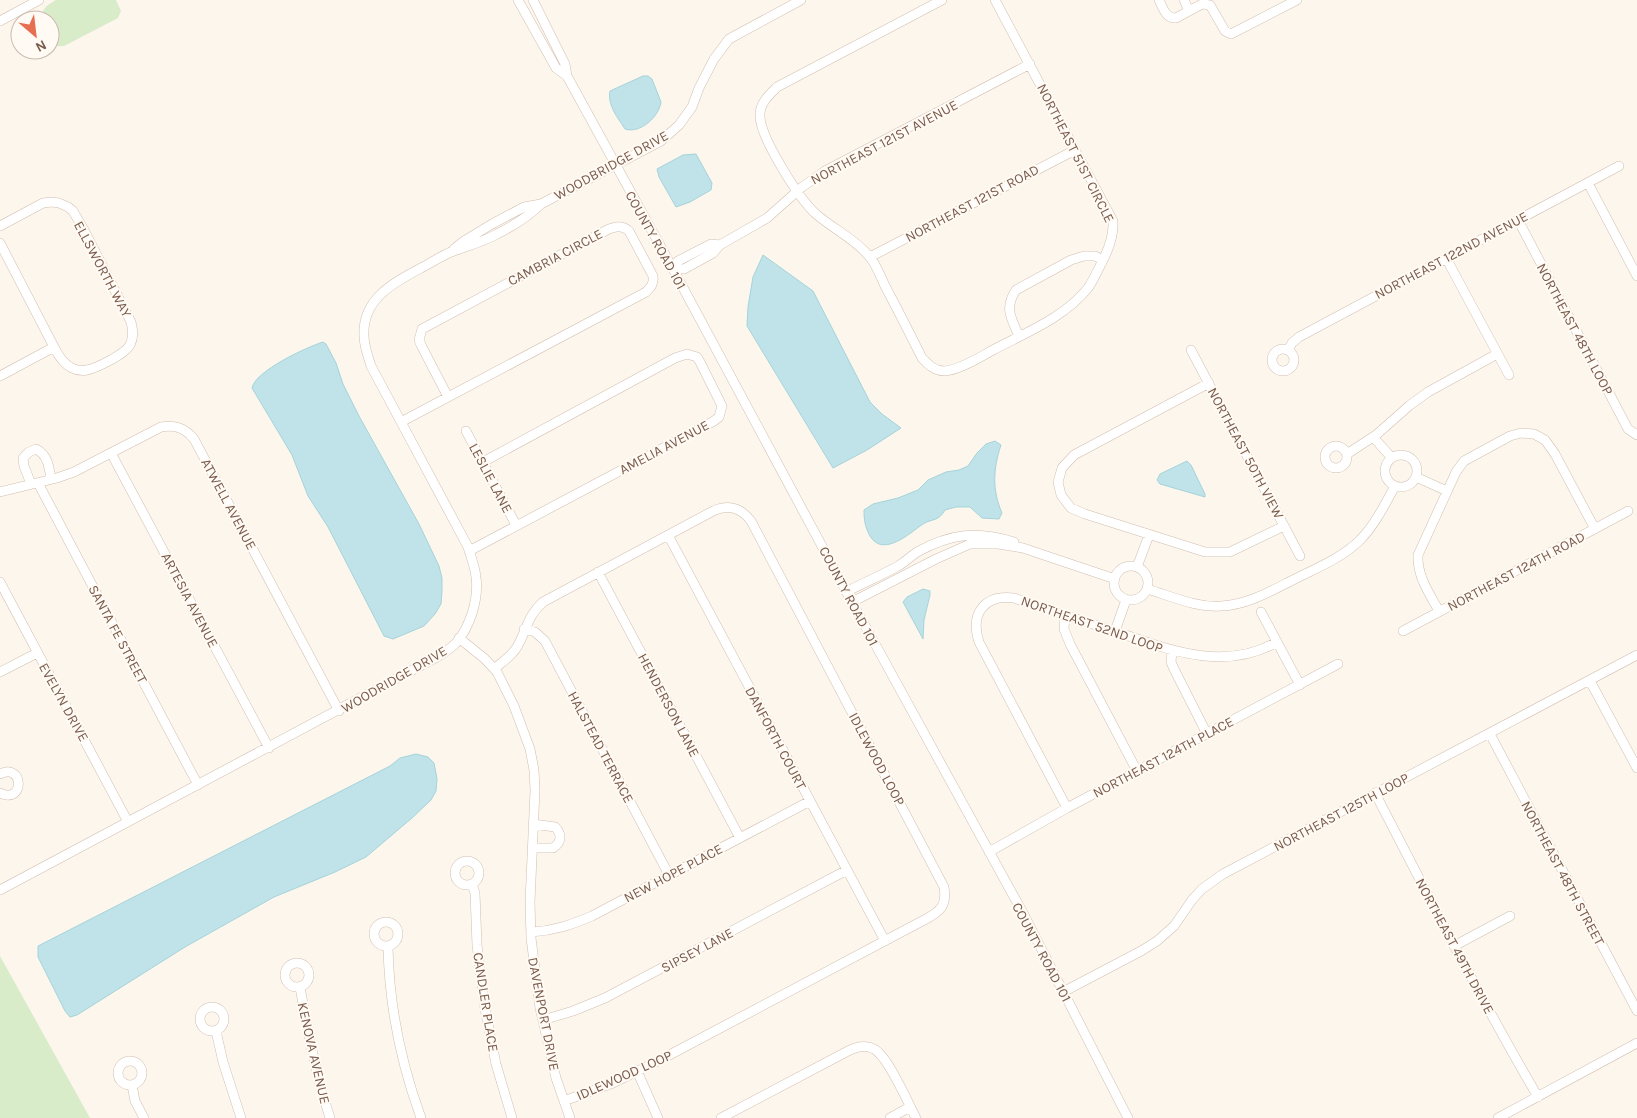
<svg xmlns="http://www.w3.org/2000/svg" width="1637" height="1118" font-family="Karla,sans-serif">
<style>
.green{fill:#d8ecc9}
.water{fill:#bfe3e8;stroke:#a5d3da}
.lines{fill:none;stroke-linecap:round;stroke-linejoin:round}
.minor-casing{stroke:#d1beb0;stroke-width:10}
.minor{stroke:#fff;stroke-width:9}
.labels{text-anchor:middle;stroke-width:4;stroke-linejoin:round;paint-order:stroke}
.street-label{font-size:14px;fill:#7a5c4d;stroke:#fffaf3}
</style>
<rect width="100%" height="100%" fill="#fdf6ec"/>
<!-- green -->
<path class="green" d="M56,0h60l5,11 -3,7 -54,28c-16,3 -14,-15 -14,-26h-8c-1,-11 5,-15 14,-20z
M0,956l90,162h-90z"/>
<!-- water -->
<path class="water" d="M643,76h5l4,3 9,23c-2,15 -21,32 -36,27 -7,-11 -18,-24 -15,-38z
M696,154l16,29 -1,7 -21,12 -14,5 -17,-30 -2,-8 26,-14z
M763,255l50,36 57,111 12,12 19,14 -34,22 -34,18 -86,-142 1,-19 5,-30z
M323,342l3,2 10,19 7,21 16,32 60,108 20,42 3,12v13l-1,13 -6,10 -11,12 -31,13 -9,-3 -56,-109 -20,-31 -16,-41 -40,-67c3,-17 55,-41 71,-46z
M995,441l6,4c-8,24 -9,45 1,68l-3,6 -17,-1 -12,-11h-14l-11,3c-7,12 -12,8 -22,14 -13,9 -40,34 -53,12 -5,-9 -6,-16 -6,-26l9,-6 25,-6 20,-8 10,-10 18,-8 13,-2 9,-4 9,-13 9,-9z
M1187,461l4,4 14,29v3l-45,-13 -3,-4 3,-6z
M923,589l7,2v4l-6,25 -1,19 -20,-37 4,-5z
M416,754l12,3 6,6 3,16 -1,12 -5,9 -19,18 -46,39 -31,15 -61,25 -89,50 -108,68 -7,2 -5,-6 -27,-54v-11l352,-180 10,-8z"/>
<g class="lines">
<!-- minor casing -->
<g class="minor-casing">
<path id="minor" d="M518,0l38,68 11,8
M533,0l32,64 2,12 106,193 179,333 172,313 104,203
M942,0l-165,87c-8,8 -18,17 -17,29 0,21 39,83 56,98 17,15 38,24 53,42 7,8 12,21 16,30 13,24 25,48 37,72 6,6 12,13 22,13 14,0 36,-14 49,-21 32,-17 71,-32 95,-62 5,-7 9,-16 13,-24 7,-13 13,-28 12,-43l-118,-221
M1159,0c4,8 7,19 17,18l26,-14 8,1 15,26 6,3 66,-34
M1184,0l5,11
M0,21l39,-21
M1588,183l49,93
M1518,220l110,209 9,6
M0,226l43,-23 9,-1 7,1 9,4 5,4 11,19 47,92c2,8 3,15 -1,23 -5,9 -33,23 -43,25 -5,1 -11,0 -15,-2 -9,-4 -14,-13 -18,-21l-54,-104
M454,249l10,-8 28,-17 32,-17 17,-3
M870,257l205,-107
M1446,258l63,117
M673,269h11l29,-16 7,-8 47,-27 35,-31 23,-16 205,-107
M673,269l5,-8 33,-17 9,1
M1019,336c-8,-18 -15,-28 -3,-46l55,-30 13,-4h11l8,4
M1272 360a11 11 0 1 1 22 0a11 11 0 1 1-22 0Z
M1191,350l109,206
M1288,350l4,-7 7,-6 320,-171
M0,376l54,-29
M1209,383l-135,72 -12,13 -4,14 3,13 10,13 14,6 120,38h25l54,-26
M401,422l245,-130c5,-5 8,-8 7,-16l-24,-45c-7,-6 -13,-5 -22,-1l-185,99 -3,11 2,5 27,52
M466,431l50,94
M1373,437l19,21
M1325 457a11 11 0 1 1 22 0a11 11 0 1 1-22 0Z
M111,453l158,295
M1347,454l29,-19 34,-30 18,-13 69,-38
M1385 471a16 16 0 1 1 32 0a16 16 0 1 1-32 0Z
M1416,477l31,14
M38,483l160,302
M31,484l-7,-18 -1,-8 6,-6 7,-3c12,6 13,18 15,30
M0,492l57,-14 17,-6 87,-45c14,-2 23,0 33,12l145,272
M668,535l217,406
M469,551l245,-130 5,-4 3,-11 -22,-44 -3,-5 -10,-3 -12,4 -192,104
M1114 583a17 17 0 1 1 34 0a17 17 0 1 1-34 0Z
M1137,567l12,-32
M598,572l142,266
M0,582l128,240
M1147,589c24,7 49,19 74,17 28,-1 53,-17 78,-29 20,-10 44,-20 61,-37 15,-15 25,-36 35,-54
M846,592c17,-9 36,-17 52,-26 7,-4 13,-10 19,-14 33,-18 60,-22 97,-10
M852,602l84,-43 34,-15h28l25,4 92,31
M1439,611c-10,-18 -22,-35 -21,-56l38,-83 8,-11 46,-25 11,-3 13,1 11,6 10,14 40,75
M1261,612l39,73
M1065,615l-1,14 6,15 67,127
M524,629l11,3 10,9 124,234
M1115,631l11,-31
M1403,631l225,-120
M459,638l26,21 12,13 17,34 16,43 4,21 1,20 -5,112 1,36 9,70 16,70 14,40
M1172,651l-1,11 3,7 33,65
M494,669c8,-7 18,-13 23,-22 10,-17 10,-31 26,-45l170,-91c16,-7 28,-3 38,10l193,366c3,18 -3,24 -18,32l-266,141 -47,23 -49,18
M0,672l37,-19
M1590,681l47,87
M1490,734l147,277
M0,774c24,-12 25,31 0,19
M1375,793c53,102 105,205 163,304
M1067,808l-88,-166c-9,-28 5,-48 35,-44 31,11 63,21 94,31 55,18 113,45 169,13
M532,848h21c9,-6 9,-14 2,-21l-22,-3
M989,852l78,-44 271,-144
M455 873a12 12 0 1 1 24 0a12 12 0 1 1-24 0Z
M472,884l3,9 2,52 8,64 11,55 16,54
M0,890l437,-233c7,-4 13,-8 19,-14 14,-16 23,-44 20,-66 -1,-10 -5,-20 -8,-30l-97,-181c-3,-10 -7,-20 -7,-30 -2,-37 29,-53 57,-68 10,-5 20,-12 30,-16 16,-6 32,-10 46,-18 16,-8 31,-17 44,-30l120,-63 18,-16 13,-18 7,-19 15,-29 15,-20 72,-39
M374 934a12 12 0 1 1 24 0a12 12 0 1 1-24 0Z
M531,932c22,-1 40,-7 61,-16l218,-115
M388,946c1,59 13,117 33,172
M1454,946l56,-30
M285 975a12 12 0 1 1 24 0a12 12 0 1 1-24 0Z
M300,987c8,45 16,88 30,131
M1063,992l78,-41 16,-10 17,-15 18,-26 10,-11 21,-15 414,-219
M200 1019a12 12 0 1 1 24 0a12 12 0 1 1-24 0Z
M543,1020l30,-9 32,-13 242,-128
M216,1031l7,31 18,56
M118 1073a12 12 0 1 1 24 0a12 12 0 1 1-24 0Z
M637,1071l21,47
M132,1085l3,16 9,17
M721,1118l127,-67c8,-4 17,-7 26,-2 14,7 34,54 42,69
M890,1118l20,-11
M1498,1118l139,-75"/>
</g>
<!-- minor -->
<use href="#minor" class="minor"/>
</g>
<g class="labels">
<!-- street labels -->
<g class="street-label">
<text transform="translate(884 142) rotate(-28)" y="5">NORTHEAST 121ST AVENUE</text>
<text transform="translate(1076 153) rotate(63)" y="5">NORTHEAST 51ST CIRCLE</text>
<text transform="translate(611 165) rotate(-29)" y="5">WOODBRIDGE DRIVE</text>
<text transform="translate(972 203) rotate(-28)" y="5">NORTHEAST 121ST ROAD</text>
<text transform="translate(656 240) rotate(61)" y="5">COUNTY ROAD 101</text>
<text transform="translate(1451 255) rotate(-28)" y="5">NORTHEAST 122ND AVENUE</text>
<text transform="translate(555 257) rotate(-28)" y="5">CAMBRIA CIRCLE</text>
<text transform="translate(103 269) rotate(62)" y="5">ELLSWORTH WAY</text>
<text transform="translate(1575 329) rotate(62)" y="5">NORTHEAST 48TH LOOP</text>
<text transform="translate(664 447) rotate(-28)" y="5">AMELIA AVENUE</text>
<text transform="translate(1246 453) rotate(62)" y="5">NORTHEAST 50TH VIEW</text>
<text transform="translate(491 478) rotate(62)" y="5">LESLIE LANE</text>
<text transform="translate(229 504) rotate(62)" y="5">ATWELL AVENUE</text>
<text transform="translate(1516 571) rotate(-28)" y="5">NORTHEAST 124TH ROAD</text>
<text transform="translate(849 596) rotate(62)" y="5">COUNTY ROAD 101</text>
<text transform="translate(190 600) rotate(62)" y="5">ARTESIA AVENUE</text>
<text transform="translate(1092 624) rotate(19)" y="5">NORTHEAST 52ND LOOP</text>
<text transform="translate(118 634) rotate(62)" y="5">SANTA FE STREET</text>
<text transform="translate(394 679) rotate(-30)" y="5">WOODRIDGE DRIVE</text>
<text transform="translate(64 702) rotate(61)" y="5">EVELYN DRIVE</text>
<text transform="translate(669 705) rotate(62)" y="5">HENDERSON LANE</text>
<text transform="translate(776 738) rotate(62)" y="5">DANFORTH COURT</text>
<text transform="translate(601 747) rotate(62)" y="5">HALSTEAD TERRACE</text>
<text transform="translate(1163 757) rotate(-28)" y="5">NORTHEAST 124TH PLACE</text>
<text transform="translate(877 759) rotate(62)" y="5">IDLEWOOD LOOP</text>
<text transform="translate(1341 812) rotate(-28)" y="5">NORTHEAST 125TH LOOP</text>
<text transform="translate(673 873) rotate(-28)" y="5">NEW HOPE PLACE</text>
<text transform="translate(1563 873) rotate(62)" y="5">NORTHEAST 48TH STREET</text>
<text transform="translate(1455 946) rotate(62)" y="5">NORTHEAST 49TH DRIVE</text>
<text transform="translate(697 950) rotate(-28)" y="5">SIPSEY LANE</text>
<text transform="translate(1042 952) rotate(62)" y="5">COUNTY ROAD 101</text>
<text transform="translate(486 1002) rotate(81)" y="5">CANDLER PLACE</text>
<text transform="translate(544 1014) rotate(79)" y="5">DAVENPORT DRIVE</text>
<text transform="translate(314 1053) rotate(77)" y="5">KENOVA AVENUE</text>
<text transform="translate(624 1075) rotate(-24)" y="5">IDLEWOOD LOOP</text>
</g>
</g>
<!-- north arrow -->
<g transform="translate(35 35) rotate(152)"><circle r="24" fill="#fffaf3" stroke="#cabbb1"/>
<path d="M0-4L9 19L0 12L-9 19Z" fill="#e76f51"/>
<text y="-8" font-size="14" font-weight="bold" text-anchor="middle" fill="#7a5c4d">N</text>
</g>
</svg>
